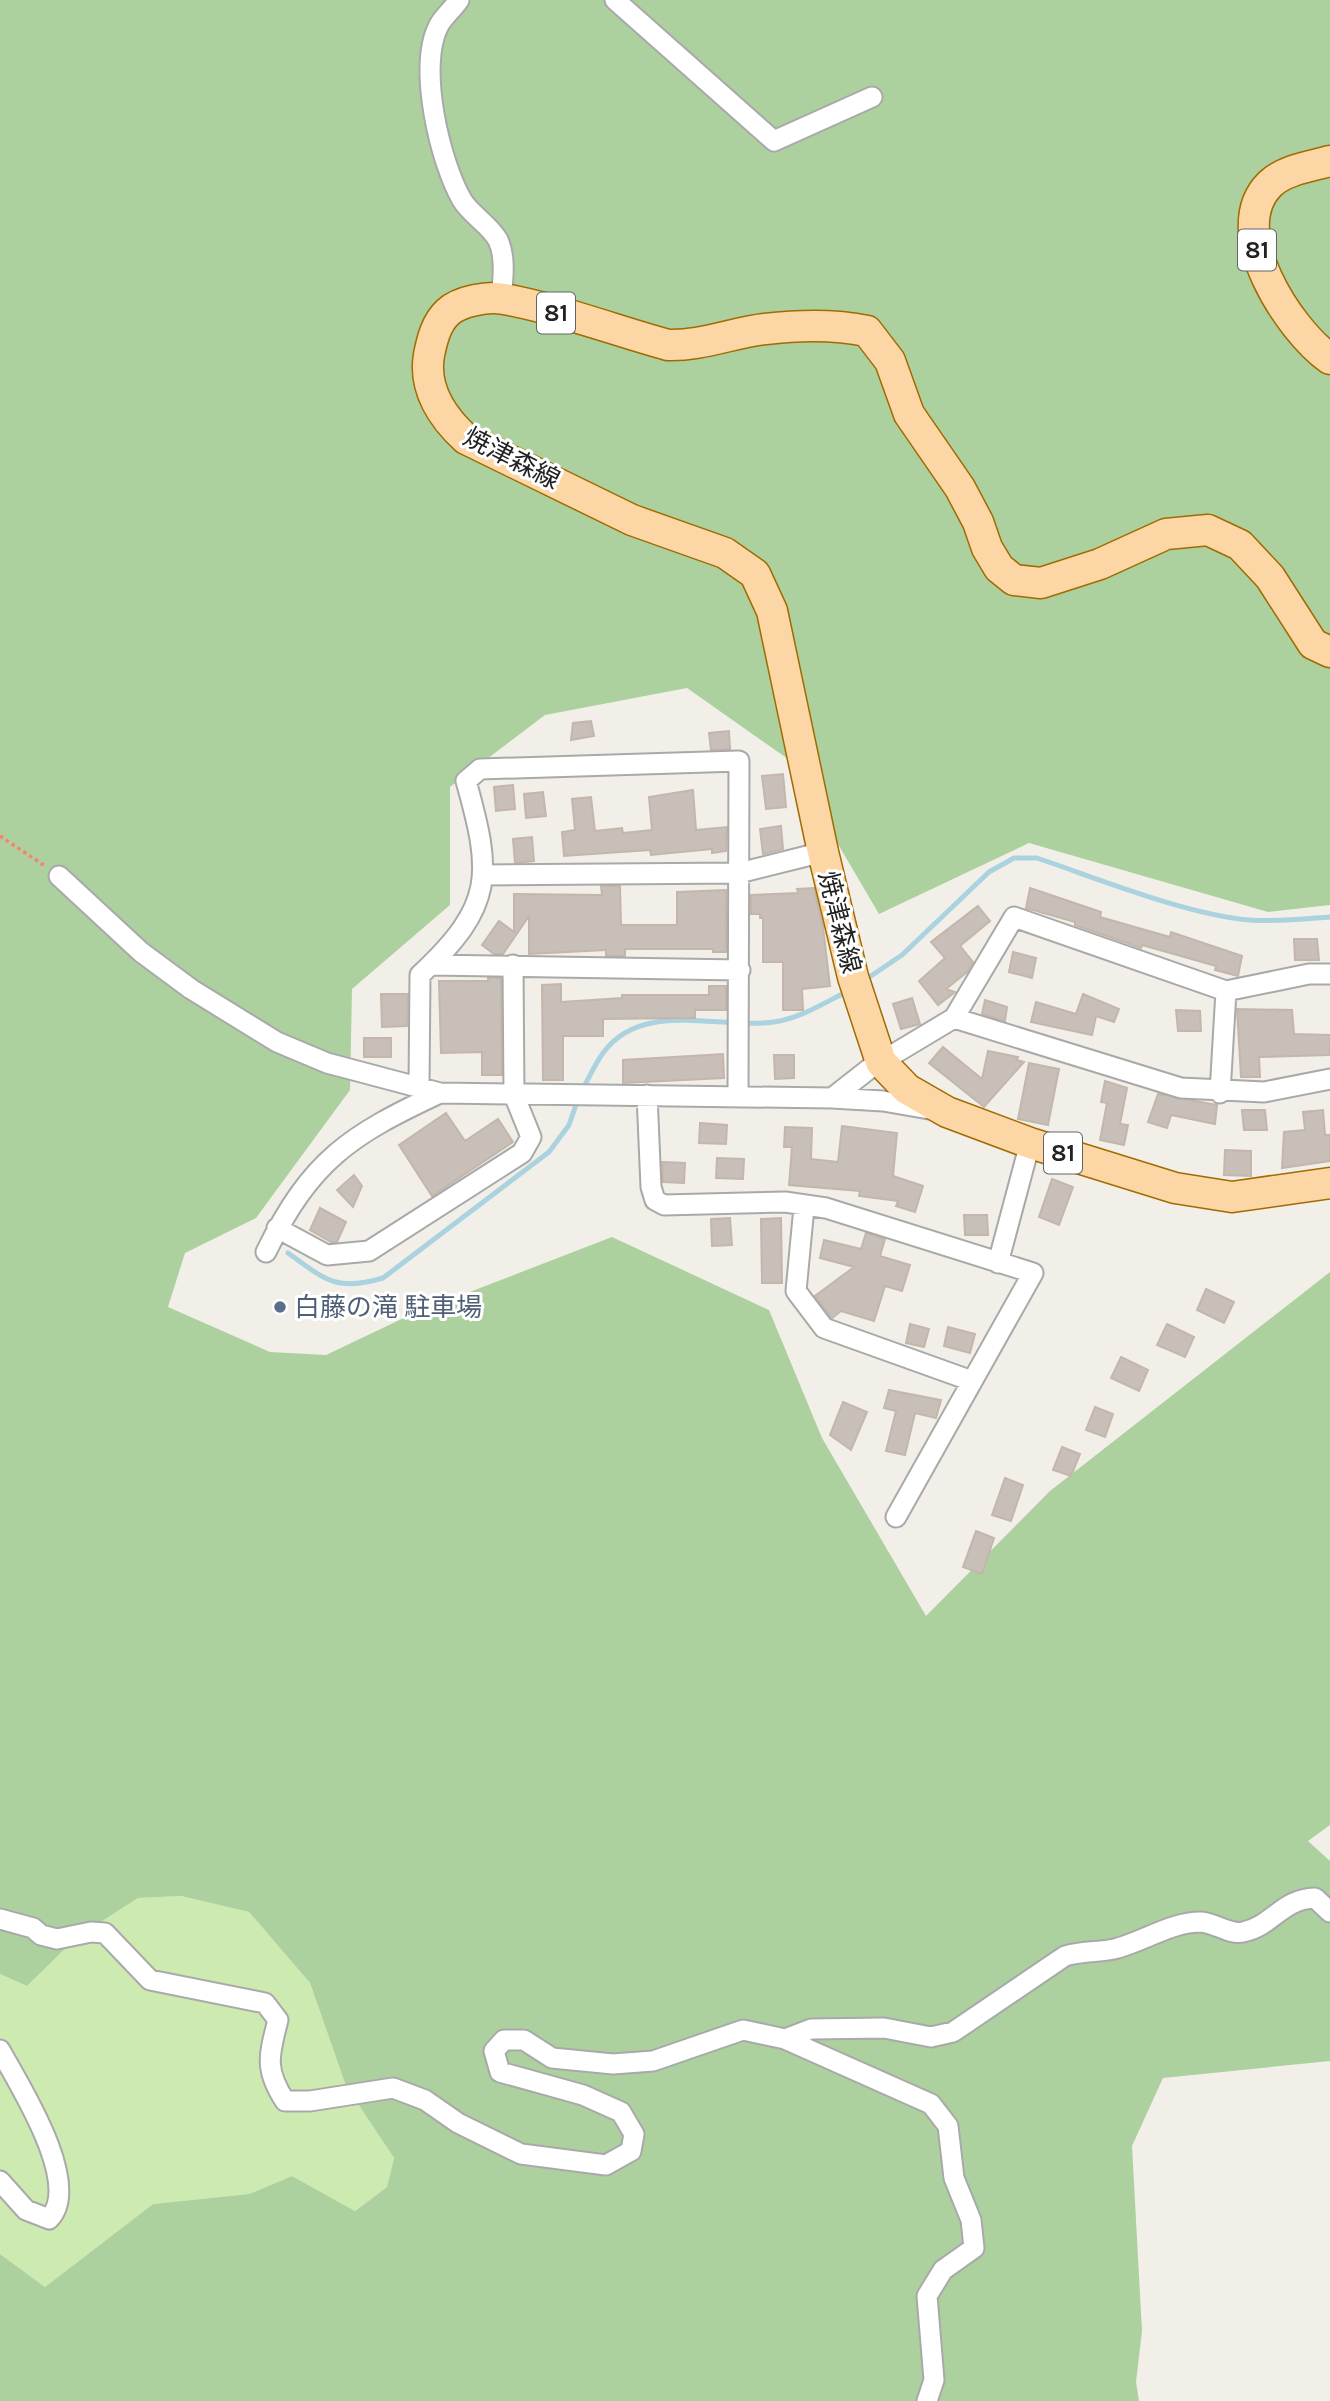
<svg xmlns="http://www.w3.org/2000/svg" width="1330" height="2401" font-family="Karla,'Noto Sans JP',sans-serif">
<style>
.grass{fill:#cdebb0}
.forest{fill:#add19e}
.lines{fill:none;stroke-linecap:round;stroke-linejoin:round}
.stream{stroke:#aad3df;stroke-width:5}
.building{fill:#c7bfb8;stroke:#c4b6ab;stroke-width:2}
.minor-casing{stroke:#a9a9a9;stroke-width:23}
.primary-casing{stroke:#a06b00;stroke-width:33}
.path{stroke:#fa8072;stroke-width:3.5;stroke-dasharray:3.5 3.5;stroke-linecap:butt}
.minor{stroke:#fff;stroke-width:19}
.primary{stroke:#fcd6a4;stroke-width:30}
.service-dot{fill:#5c6f8a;stroke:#fff;stroke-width:2.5}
.labels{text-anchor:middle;stroke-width:6;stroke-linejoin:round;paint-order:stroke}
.shield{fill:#fff;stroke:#646464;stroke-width:2}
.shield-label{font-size:24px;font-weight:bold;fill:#222}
.street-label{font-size:26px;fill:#222;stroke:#fff}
.service-label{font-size:26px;fill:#4e5e75;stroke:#fff;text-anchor:start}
</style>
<rect width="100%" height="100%" fill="#f2efe9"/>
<!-- grass -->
<path class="grass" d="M181,1896l68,16 61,71 36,103 48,72 -7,29 -32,24 -63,-35 -43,18 -96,10 -108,83 -45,-33v-280l27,12 49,-48 62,-40z"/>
<!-- forest -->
<path class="forest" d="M0,0h1330v905l-62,7 -239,-69 -150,71 -91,-155 -101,-71 -142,27 -95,72v118l-98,84 -2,101 -94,128 -71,35 -17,54 102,45 56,3 84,-40 202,-78 157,73 53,128 104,178 124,-125 280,-219v553l-22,16 22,20v200l-167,17 -31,68 10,185 -6,51 3,19h-1139v-147l45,33 108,-83 96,-10 43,-18 63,35 32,-24 7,-29 -48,-72 -36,-103 -61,-71 -68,-16 -43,2 -62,40 -49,48 -27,-12z"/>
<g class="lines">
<!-- stream -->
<path class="stream" d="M865,980l37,-25 87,-83 25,-14h23c62,21 148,56 212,62 27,2 54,-1 81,-3
M582,1090c7,-12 13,-26 21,-37 39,-54 115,-23 171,-31 27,-4 50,-19 74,-31
M288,1253c38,27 48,39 95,25l166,-126 20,-27 9,-26"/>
</g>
<!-- building -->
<path class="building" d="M591,721l3,15 -23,4 2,-17z
M729,731l1,18 -19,1 -2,-17z
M783,774l3,33 -20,2 -4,-33z
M513,785l2,24 -19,2 -2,-24z
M693,790l3,40 31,-3 -1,24 -14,2v-4l-61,6 -1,-5 -86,6 -2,-24 13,-2 -3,-31 19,-2 4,34 27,-3 1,5 29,-3 -3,-33z
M543,792l3,24 -20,2 -2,-24z
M781,826l2,23 -20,5 -3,-25z
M532,837l2,24 -19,2 -2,-24z
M601,886h19l1,39h56v-33l49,-2v62h-13v-3h-88v7h-19v-6l-77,4v-38l-26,38h-9l-12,-9 17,-24 15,11v-38l88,1z
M814,888l9,39 7,59 -28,3 1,21h-20v-48h-20v-44h-3v-4h-9v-19l47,-2 -1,-4z
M1030,888l71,24 -1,5 70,20 1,-5 71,24 -4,20 -23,-6 1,-4 -74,-21 -1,3 -66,-23v-3l-49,-14z
M978,906l12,15 -30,25 13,16 -6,10 -21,17 9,3 -17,13 -19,-24 26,-23 -14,-16z
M1294,939h23l2,21h-24z
M1013,952l23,6 -4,20 -23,-6z
M488,978h13l1,97h-20v-23l-41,1 -2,-72h49z
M561,984v18l61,-4v-3h87v-9h17v24h-31v8l-92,1v17h-40v44h-20l-1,-95z
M381,994h27l-1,32 -25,1z
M1083,994l36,15 -5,13 -18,-6 -4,19 -61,-13 5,-20 40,12z
M912,998l8,26 -19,5 -8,-25z
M985,1000l22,7 -2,14 -23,-7z
M1237,1009l55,1 2,24 36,1v20l-71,2 1,20h-19z
M1176,1010l24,1 1,20h-23z
M364,1038h27v19h-27z
M943,1047l39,32 6,-28 30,6 -1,3 7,2 -40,45 -55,-44z
M723,1054l1,24 -101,5v-23z
M774,1055h20v23l-19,1z
M1029,1063l30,6 -11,56 -30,-6z
M1105,1081l22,7 -7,36 8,1 -4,20 -24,-5 7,-37 -6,-1z
M1158,1094l59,11 -2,19 -44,-9 -4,13 -19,-6z
M1242,1110h23l2,20h-23z
M1323,1110l2,25h5v26l-48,7 2,-36 21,-2 -2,-18z
M446,1113l19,28 33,-22 15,23 -81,54 -33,-51z
M700,1123l27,2 -1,19 -27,-1z
M842,1126l55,7 -4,43 30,10 -8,26 -19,-6 2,-5 -39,-5 1,-5 -71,-6 3,-38h-8l1,-20 27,1 -1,31 27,3z
M1225,1150l26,1v25l-27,-1z
M717,1158l27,1 -1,20 -27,-1z
M662,1162l23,1 -1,20 -21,-1z
M354,1175l8,11 -9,21 -16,-17z
M1052,1179l21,8 -14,38 -20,-8z
M320,1208l26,14 -9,20h-6l-21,-12z
M964,1215h23l1,20h-23z
M730,1218l2,27 -20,1 -1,-27z
M781,1218l1,65h-20l-1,-64z
M866,1233l19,6 -5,17 30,9 -8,26 -17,-5 -11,35 -33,-10 -9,7 -17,-22 39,-29 -34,-9 4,-18 37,9z
M1206,1289l28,13 -10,21 -27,-13z
M910,1324l19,5 -5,18 -18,-4z
M1167,1324l27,13 -9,20 -28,-12z
M948,1327l27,7 -5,19 -26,-7z
M1121,1357l27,13 -9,21 -28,-13z
M889,1390l52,10 -5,18 -21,-5 -10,42 -19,-4 10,-40 -12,-3z
M843,1402l24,10 -16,38 -21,-15z
M1095,1407l18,7 -8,23 -19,-7z
M1062,1447l18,7 -9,22 -18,-6z
M1005,1478l18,7 -12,36 -19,-6z
M976,1531l18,7 -12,36 -19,-7z"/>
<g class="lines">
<!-- minor casing -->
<g class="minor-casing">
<path id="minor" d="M459,0c-6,9 -15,16 -20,25 -22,41 1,137 23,175 9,15 28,25 36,40 8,17 5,40 3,58
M615,0l159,141 98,-44
M485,875l254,-2 84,-21
M59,876l82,76 50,37 86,53 50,21 113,30 392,5 37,-29 85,-51 60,-101 212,74 83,-17h21
M431,965l309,5
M954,1018l227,70 83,4 66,-13
M419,1087l1,-112c75,-70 72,-101 46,-194l14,-12 259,-8 -1,334
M1220,1093l6,-102
M647,1095l4,92 4,13 9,5 121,-3 41,6 207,65 -137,244
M832,1098l51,3 46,8
M804,1207l-8,84 28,37 148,53
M277,1228l50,27 42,-4 153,-98 9,-16 -17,-42 -1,-130
M266,1252c45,-92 84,-117 174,-159
M998,1263l32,-120
M0,1919l33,9 8,7 16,4 34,-7 14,1 45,47 115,23 13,17c-9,35 -14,49 7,81h25l83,-13 32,12 33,23 63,31 85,11 25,-14 3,-17 -13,-22 -38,-17 -83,-23 -6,-21 10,-11h20l28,18 61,6 40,-3 90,-31 42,9 146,65 17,22 6,52 17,42 3,28 -31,22 -16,26 7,84 -7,21
M785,2039l26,-10 73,-1 47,9 22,-5 112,-76c20,-6 37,-3 53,-8 28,-8 54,-26 83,-26 14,1 29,13 42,10 30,-6 38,-33 72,-34l15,14
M0,2050c20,36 83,135 49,169l-23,-9 -26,-29"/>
</g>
<!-- primary casing -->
<g class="primary-casing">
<path id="primary" d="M1330,161c-18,5 -46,9 -60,23 -47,46 19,146 60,175
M1330,652l-17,-8 -43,-67 -30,-32 -32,-15 -42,4 -66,30 -59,19 -27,-3 -15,-12 -12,-20 -9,-26 -18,-34 -51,-74 -19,-53 -23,-30c-33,-7 -68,-6 -102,-2 -33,4 -64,17 -97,16 -51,-14 -113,-37 -164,-46 -16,-3 -44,2 -56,13 -12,11 -16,28 -19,43 -6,34 14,63 37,84l166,81 93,33 30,21 17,37 51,241 30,125 28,85 26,27 40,23 83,31 145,45 57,9 98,-14"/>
</g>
<!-- path -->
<path class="path" d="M0,836l45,30"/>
<!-- minor -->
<use href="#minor" class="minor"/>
<!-- primary -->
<use href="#primary" class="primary"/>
</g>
<!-- markers -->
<circle class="service-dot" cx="280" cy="1307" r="7"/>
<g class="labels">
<!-- shield labels -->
<g class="shield">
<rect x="1238" y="229.5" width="38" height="41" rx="5"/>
<rect x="537" y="292.5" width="38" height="41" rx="5"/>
<rect x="1044" y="1132.5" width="38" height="41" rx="5"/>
</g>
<g class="shield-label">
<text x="1257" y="258">81</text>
<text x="556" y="321">81</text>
<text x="1063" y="1161">81</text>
</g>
<!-- street labels -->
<g class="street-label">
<text transform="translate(512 458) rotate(27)" y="9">焼津森線</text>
<text transform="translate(840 922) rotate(76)" y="9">焼津森線</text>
</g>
<!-- service labels -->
<g class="service-label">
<text x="294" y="1316">白藤の滝 駐車場</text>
</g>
</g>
</svg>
